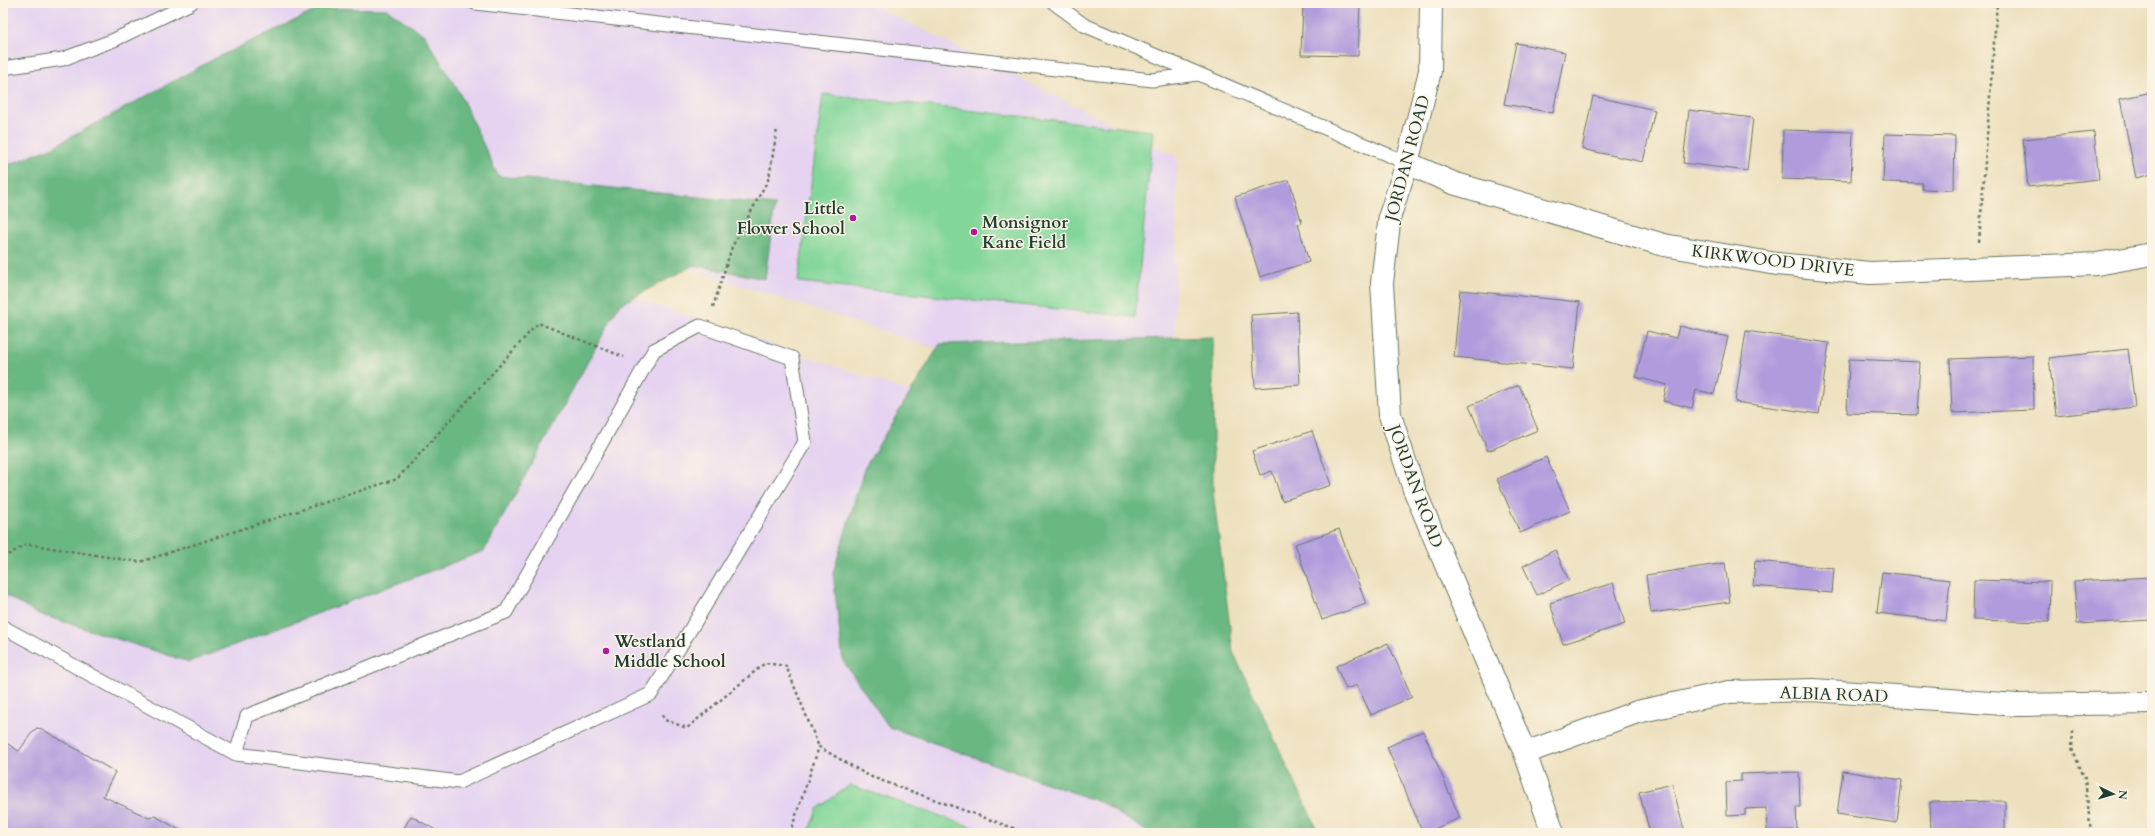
<svg xmlns="http://www.w3.org/2000/svg" width="2155" height="836" font-family="Cardo,serif">
<style>
.built{fill:#e5d3f1}
.green{fill:#82d699;stroke:#508a66}
.forest{fill:#69b781;stroke:#447a5a}
.building{fill:#b09bdd}
.lines{fill:none;stroke-linecap:round;stroke-linejoin:round}
.service-casing{stroke:#677664;stroke-width:15}
.minor-casing{stroke:#677664;stroke-width:24}
.path{stroke:#677664;stroke-width:2.5;stroke-dasharray:3 3;stroke-linecap:butt}
.service{stroke:#fff;stroke-width:13}
.minor{stroke:#fff;stroke-width:22}
.poi-dot{fill:#b5179e;stroke:#fcf5e5;stroke-width:1.5}
.labels{text-anchor:middle;stroke-width:3;stroke-linejoin:round;paint-order:stroke}
.street-label{font-size:17px;fill:#1f3d34;stroke:#fcf5e5}
.poi-label{font-size:17px;font-weight:bold;fill:#1f3d34;stroke:#fcf5e5;text-anchor:start}
</style>
<rect width="100%" height="100%" fill="#fcf5e5"/>
<filter id="ink" filterUnits="userSpaceOnUse"><feTurbulence type="fractalNoise" baseFrequency=".025" numOctaves="2"/><feDisplacementMap in="SourceGraphic" scale="8" xChannelSelector="R" yChannelSelector="G"/><feConvolveMatrix kernelMatrix="1 2 1 2 8 2 1 2 1" color-interpolation-filters="sRGB"/></filter>
<filter id="wash" filterUnits="userSpaceOnUse"><feTurbulence type="fractalNoise" baseFrequency=".012" numOctaves="4" result="noise"/><feDisplacementMap in="SourceGraphic" scale="16" xChannelSelector="R" yChannelSelector="G"/><feGaussianBlur stdDeviation="0.9" result="paint"/><feColorMatrix in="noise" values="0 0 0 0 0 0 0 0 0 0 0 0 0 0 0 0 0 1.4 0 .05"/><feComposite in="paint" operator="in"/></filter>
<g filter="url(#wash)">
<rect width="100%" height="100%" fill="#ede0be"/>
<!-- built -->
<path class="built" d="M3,3h866l308,154 -4,268 -821,-265 -349,115z
M509,254l628,216 144,363h-1278v-486z"/>
<!-- green -->
<path class="green" d="M823,94l330,37 -18,186 -337,-35z
M850,785l139,48h-181l9,-24z"/>
<!-- forest -->
<path class="forest" d="M321,8l66,1 37,26 34,55 40,86 277,29 -10,74 -71,-14 -75,40 -135,246 -295,111 -153,-49 -33,-19v-427l48,-19 163,-89z
M1213,337v154l20,161 86,181h-170l-47,-30 -213,-76 -46,-66 -10,-88 31,-104 76,-125z"/>
<g id="blocks">
<!-- building -->
<path class="building" d="M1303,3h57l-2,53 -57,-1z
M1516,43l49,9 -12,61 -49,-9z
M2152,92v82l-16,4 -16,-79z
M1593,96l62,14 -12,52 -61,-13z
M1689,110l64,8 -6,53 -64,-8z
M1783,130l70,2 -2,49 -69,-2z
M2094,132l5,47 -71,8 -5,-48z
M1885,134l70,2 -1,54 -32,-1v-6l-39,-1z
M1289,180l13,43 -4,1 11,38 -49,15 -25,-80z
M1460,290l120,12 -7,67 -119,-12z
M1297,312l3,73 -45,3 -4,-73z
M1679,326l49,11 -14,57 -18,-4 -4,18 -29,-7 4,-16 -31,-8 11,-46 29,7z
M1746,331l83,12 -10,71 -84,-12z
M2148,345h4v23h-1z
M2128,349l7,58 -79,9 -7,-58z
M2033,356l1,54 -82,3 -2,-54z
M1849,359l71,3 -3,53 -70,-2z
M1519,385l19,45 -50,21 -19,-45z
M1312,431l19,54 -49,16 -10,-30 -12,4 -8,-24z
M1546,457l24,54 -50,22 -23,-54z
M1339,529l27,75 -44,16 -27,-76z
M1555,550l14,30 -32,15 -14,-29z
M1755,561l79,7 -2,25 -79,-7z
M1725,563l5,39 -79,11 -5,-38z
M1882,572l68,8 -4,41 -69,-8z
M2152,577v43l-75,4 -3,-43z
M1974,580l76,2 -1,40 -76,-2z
M1613,583l12,41 -62,20 -13,-41z
M1388,643l24,54 -41,18 -14,-30 -11,4 -10,-23z
M37,728l5,1 73,43 -12,24 46,22 6,-2 30,17h-182v-92l16,10 14,-20z
M1423,731l37,87 -35,15h-2l-36,-86z
M1843,771l59,9 -5,43 -60,-9z
M1799,772l1,35h-4l1,23 -30,1 -1,-23 -21,1v6l-18,1 -1,-34 15,-1v-7z
M1672,784l13,49h-35l-11,-41z
M2005,801v32h-74l-1,-31z
M411,816l30,17h-40z"/>
</g>
</g>
<g filter="url(#ink)">
<use href="#blocks" fill-opacity="0" stroke="#677664" stroke-width="1"/>
<g class="lines">
<!-- service casing -->
<g class="service-casing">
<path id="service" d="M475,3l677,77 45,-6
M1054,3l30,22 323,138
M3,68l60,-9 51,-19 77,-37
M3,627l233,127 223,28 192,-88 154,-252 -13,-84 -92,-32 -46,24 -148,262 -259,104 -11,38"/>
</g>
<!-- minor casing -->
<g class="minor-casing">
<path id="minor" d="M1431,3l-1,68 -23,92 -17,52 -8,68 8,132 24,74 111,264 28,80
M1407,163l46,20 211,62 113,19 93,9 227,-9 55,-10
M1525,753l112,-41 92,-20 85,-2 203,15 135,-2"/>
</g>
<!-- path -->
<path class="path" d="M1979,242l18,-239
M713,307l19,-60 37,-69 8,-49
M3,558l23,-14 114,18 257,-83 141,-156 86,34
M662,715l3,5 22,8 78,-65 21,3 33,81
M2073,731l-1,18 13,30 6,54
M790,833l29,-86 50,29 158,57"/>
<!-- service -->
<use href="#service" class="service"/>
<!-- minor -->
<use href="#minor" class="minor"/>
</g>
</g>
<!-- markers -->
<g class="poi-dot">
<circle cx="853" cy="218" r="4"/>
<circle cx="974" cy="232" r="4"/>
<circle cx="606" cy="651" r="4"/>
</g>
<g class="labels">
<!-- street labels -->
<g class="street-label">
<text transform="translate(1407 158) rotate(-75)" y="6">JORDAN ROAD</text>
<text transform="translate(1773 260) rotate(7)" y="6">KIRKWOOD DRIVE</text>
<text transform="translate(1416 486) rotate(70)" y="6">JORDAN ROAD</text>
<text transform="translate(1834 694) rotate(2)" y="6">ALBIA ROAD</text>
</g>
<!-- poi labels -->
<g class="poi-label">
<text x="845" y="214" text-anchor="end">Little<tspan x="845" dy="20">Flower School</tspan></text>
<text x="982" y="228">Monsignor<tspan x="982" dy="20">Kane Field</tspan></text>
<text x="614" y="647">Westland<tspan x="614" dy="20">Middle School</tspan></text>
</g>
</g>
<!-- margin -->
<rect width="2155" height="836" fill="none" stroke="#fcf5e5" stroke-width="16"/>
<!-- north arrow -->
<g transform="translate(2113 794) rotate(95)" stroke="#fcf5e5" stroke-width="3" paint-order="stroke">
<path d="M0-3L7 15L0 10L-7 15Z" fill="#1f3d34"/>
<text y="-6" font-size="11" font-weight="bold" text-anchor="middle" fill="#1f3d34">N</text>
</g>
</svg>
